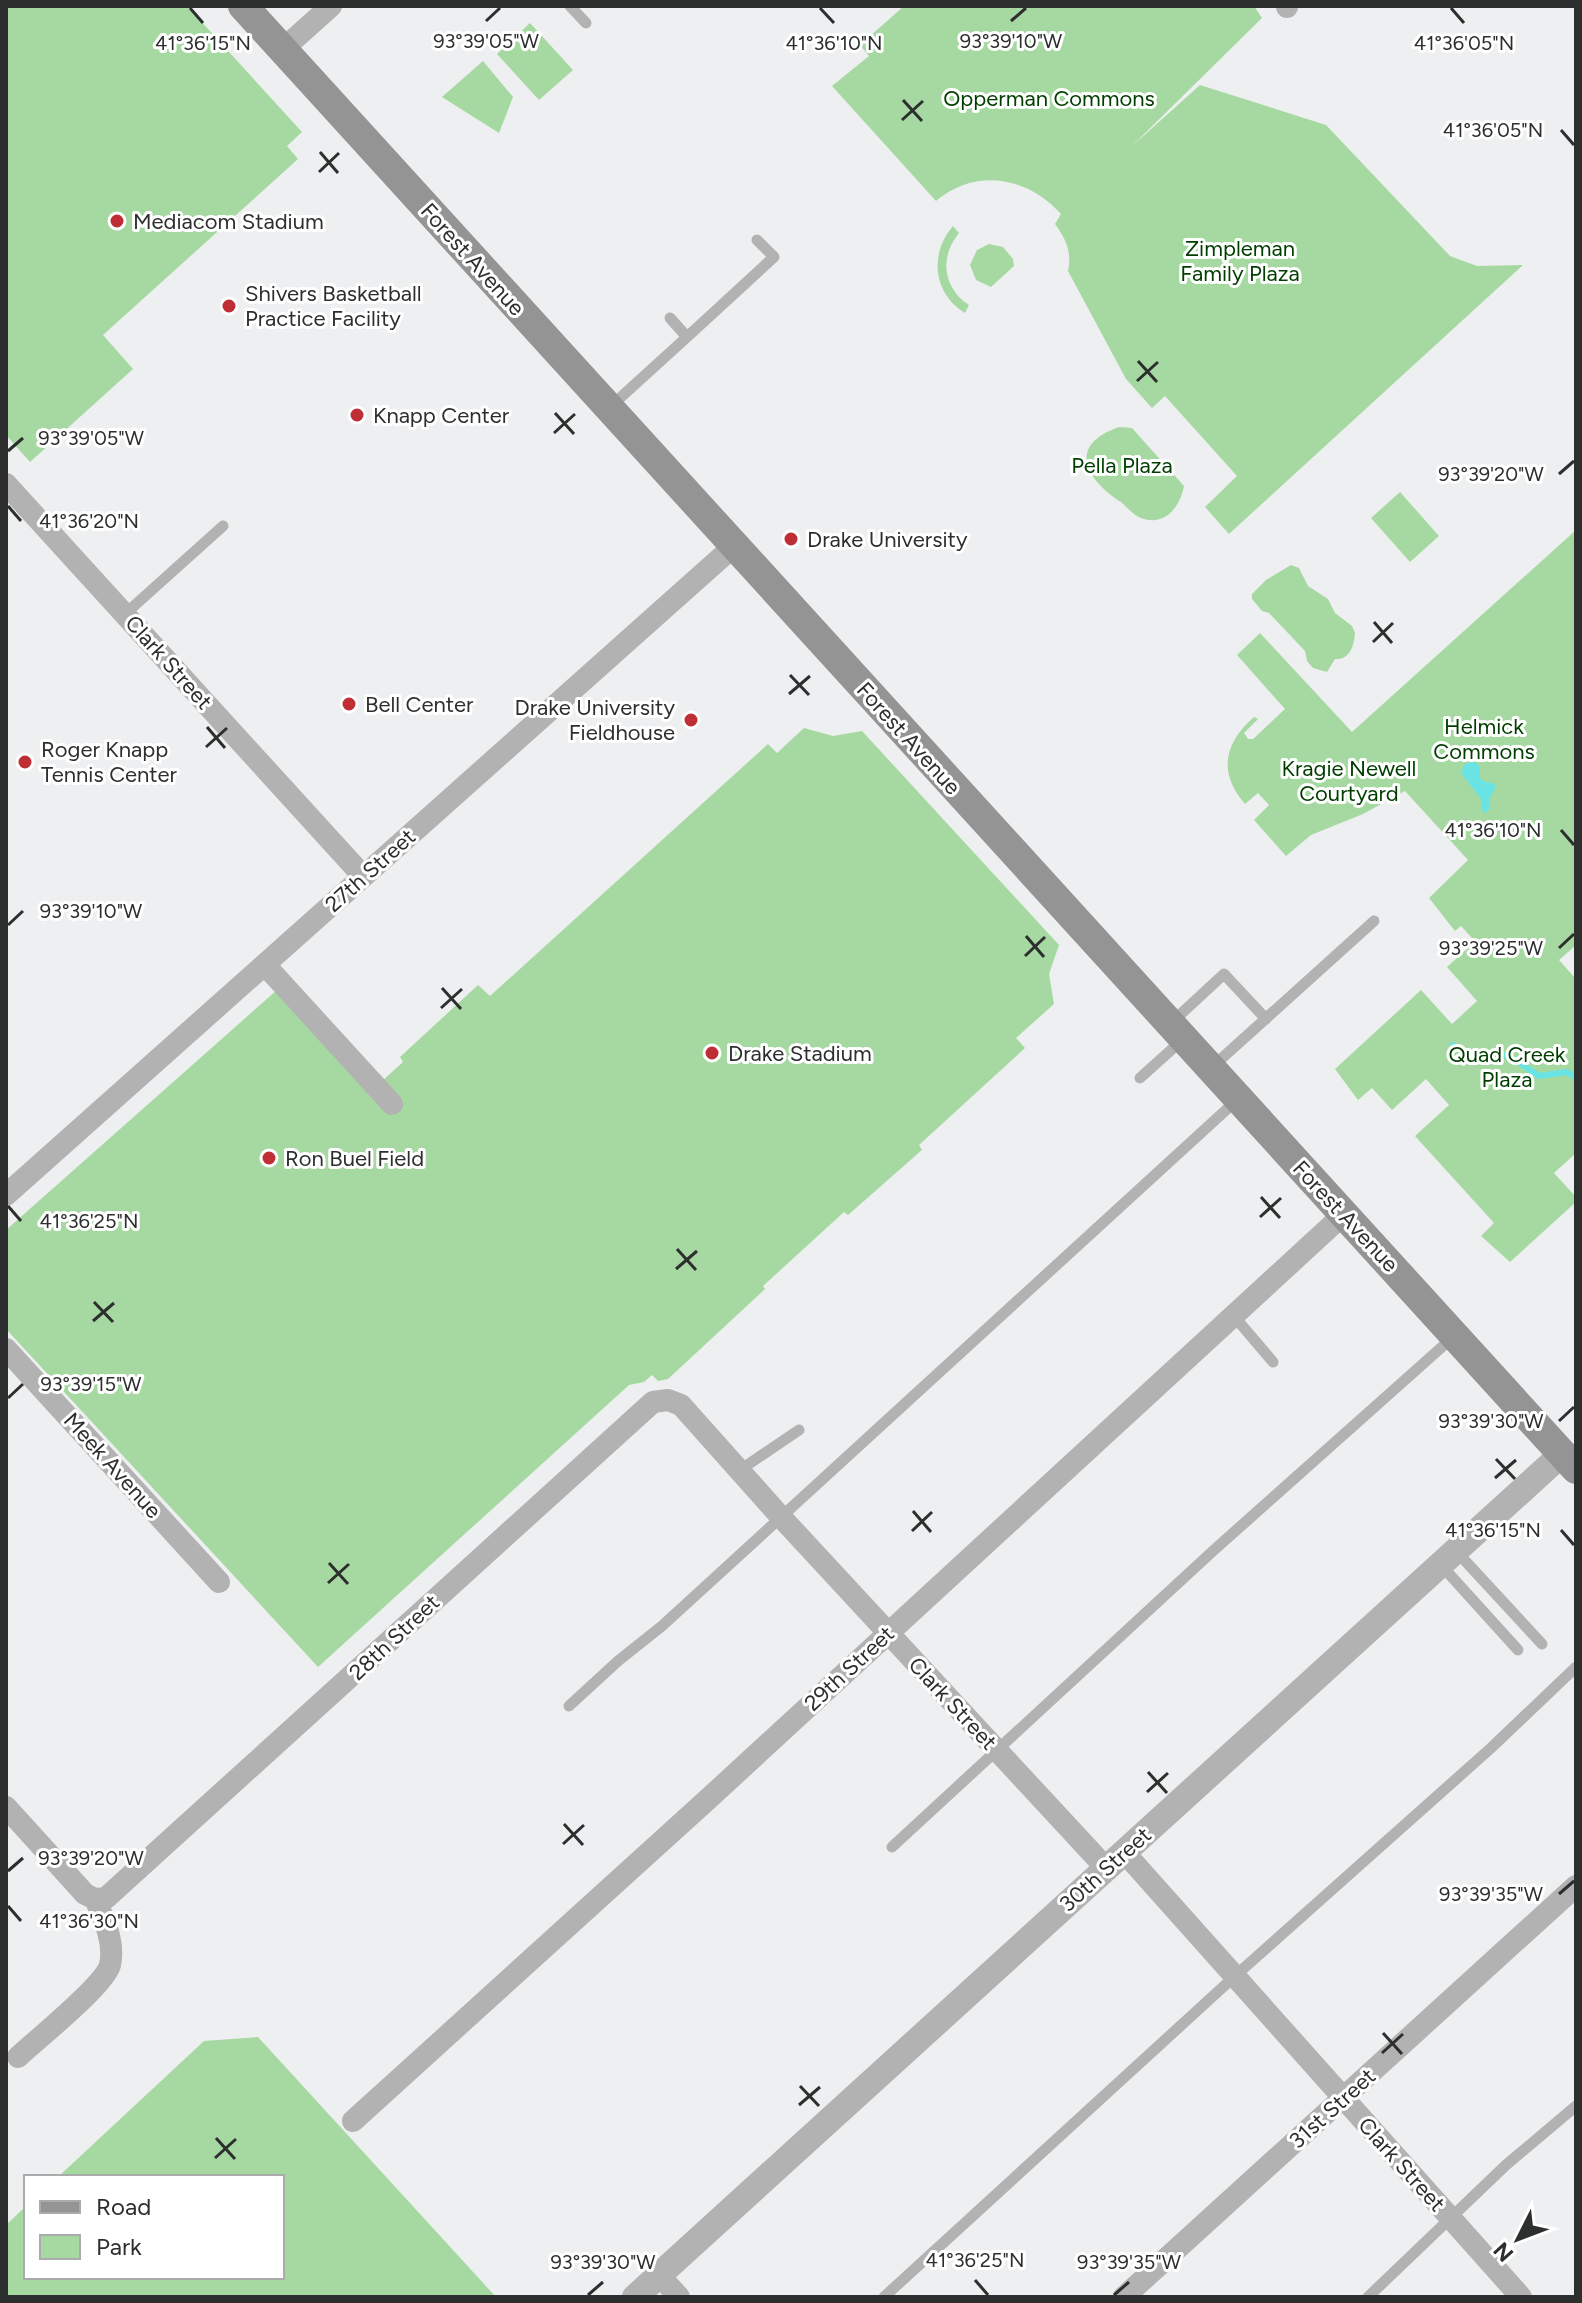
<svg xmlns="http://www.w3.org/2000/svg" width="1582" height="2303" font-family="Figtree,sans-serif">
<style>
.green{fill:#a6d9a1}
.water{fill:#6ae3e5}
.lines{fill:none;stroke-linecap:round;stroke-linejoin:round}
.stream{stroke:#6ae3e5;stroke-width:6}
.service{stroke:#b3b2b2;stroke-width:11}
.minor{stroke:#b3b2b2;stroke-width:22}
.tertiary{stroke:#b3b2b2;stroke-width:26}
.secondary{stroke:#959494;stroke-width:30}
.ticks{fill:none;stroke:#2d2e2e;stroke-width:3}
.poi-dot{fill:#be2e34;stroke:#fff;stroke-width:3}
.labels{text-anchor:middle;stroke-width:6;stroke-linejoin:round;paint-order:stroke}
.park-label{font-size:22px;fill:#003e00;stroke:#fff}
.poi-label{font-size:22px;fill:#2d2e2e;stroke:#fff;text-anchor:start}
.street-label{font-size:22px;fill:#2d2e2e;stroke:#fff}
.ticks-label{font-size:20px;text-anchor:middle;fill:#2d2e2e;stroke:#fff;stroke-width:6;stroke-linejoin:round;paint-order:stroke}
</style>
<rect width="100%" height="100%" fill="#eeeff0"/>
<!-- green -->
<path class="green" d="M6,6h181l115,126 -15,14 11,13 -195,176 30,34 -103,93 -24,-27z
M904,6h350l8,12 -131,129 69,-62 126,40 124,131 27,10 46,-1 -294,269 -24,-27 32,-31 -72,-80 -13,12 -26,-29 -58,-108c4,-19 -2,-32 -13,-47l6,-10c-33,-37 -85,-47 -125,-13l-104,-115 37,-30 -9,-11z
M530,23l43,47 -34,30 -42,-46z
M483,61l30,36 -14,36 -57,-36z
M953,226l6,7c-20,24 -16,55 10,72l-4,8c-32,-20 -36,-59 -12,-87z
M989,244l14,3 10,12 1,7 -23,21 -15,-7 -6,-15 7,-15z
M1119,427l13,1 52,58c-4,21 -19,41 -43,32 -8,-3 -14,-11 -20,-16 -36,-23 -54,-57 -2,-75z
M1400,492l39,44 -29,26 -39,-44z
M1576,530v415l-17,15 17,19v174l-22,20 22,24v5l-66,60 -29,-26 13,-13 -79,-87 34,-31 -23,-26 -34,31 -20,-22 -14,12 -23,-31 86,-79 31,34 25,-23 -30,-34 22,-20 -1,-3 5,-5 -12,-13 -6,5 -26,-33 39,-38 -63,-69 -42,23 -52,21 -25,21 -32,-36 15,-15 -11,-12 -13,11c-28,-32 -20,-62 9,-87l4,2 -14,14 4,6h5l32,-30 -48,-54 23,-22 92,99z
M1291,565l8,3 9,18 20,13 7,14 17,13 3,7c-1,13 -5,27 -20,26l-8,13 -14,-4 -6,-7 -2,-10 -36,-38 -7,-2 -10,-12v-5l14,-14z
M804,728l29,8 29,-5 197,214 -10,29 5,30 -38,34 9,10 -106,97 3,5 -74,65 -4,-3 -81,74 2,3 -97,90 -10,2 -6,-6 -8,7 -15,3 -311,282 -312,-338v-99l271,-240 94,101 32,-29 -3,-5 78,-72 12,11 278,-252 9,9z
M258,2037l238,260h-490v-72l20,-19v71h256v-100h-224l146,-136z"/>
<!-- water -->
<path class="water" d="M1473,761l7,5 -1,12 6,4 8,1 3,4 -7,12 1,9 -5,5 -3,-2 -1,-12 -20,-26 3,-8z"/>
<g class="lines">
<!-- stream -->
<path class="stream" d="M1453,1045l18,10 29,-1 14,5 25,17 28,-4 9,6"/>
<!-- service -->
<path class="service" d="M570,6l16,17
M687,337l87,-80 -17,-17
M609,408l78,-71 -17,-19
M125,614l98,-88
M1170,1024l54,-50 42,45
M1211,1068l163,-147
M1140,1078l41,-37
M1233,1315l40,47
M740,1470l59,-40
M1456,1551l86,93
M1441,1565l77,85
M569,1706l49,-45 44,-35 576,-527
M892,1847l322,-297 238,-212
M884,2297l351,-321 256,-228 85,-81
M1368,2297l138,-132 70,-59"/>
<!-- minor -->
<path class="minor" d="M1287,7v-1
M282,50l49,-44
M6,484l357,392
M265,965l127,139
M6,1195l728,-649
M6,1349l213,233
M6,1807l79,87 10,5 11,-1 547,-496 15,-2 13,5 99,111 326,352
M1124,1852l397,445
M18,2057c19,-18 86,-71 92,-92 5,-23 -6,-46 -15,-66
M353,2121l354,-321 637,-586
M659,2275l20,22
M1124,2297l452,-411"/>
<!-- tertiary -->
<path class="tertiary" d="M635,2297l927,-843"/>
<!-- secondary -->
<path class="secondary" d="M243,6l1333,1463"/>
</g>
<!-- ticks -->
<path class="ticks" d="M190,8l13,15M820,8l14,15M1451,8l13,15M486,21l14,-13M1011,21l15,-13M903,100l19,21M902,120l21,-19M1561,130l13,15M320,152l18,21M319,172l20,-19M1138,361l19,21M1137,381l21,-19M555,413l19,21M554,433l21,-19M8,451l15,-13M1559,474l15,-13M8,506l13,15M1374,622l18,21M1373,642l20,-19M790,675l19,20M789,694l21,-18M207,727l18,21M206,747l21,-19M1561,830l13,15M8,925l15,-14M1026,936l18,21M1559,948l15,-14M1025,956l20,-19M442,988l19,21M441,1008l21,-19M1261,1197l19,21M8,1206l13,15M1260,1217l21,-19M677,1249l19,21M676,1269l21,-18M94,1302l19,20M93,1321l21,-18M8,1398l15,-14M1559,1421l15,-14M1496,1459l19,20M1495,1478l21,-18M913,1511l18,21M1561,1530l13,15M912,1531l20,-19M329,1563l19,21M328,1583l21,-19M1148,1772l19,21M1147,1792l21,-19M564,1824l19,21M563,1844l21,-19M8,1871l15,-13M1559,1894l15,-13M8,1906l13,15M1383,2033l19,21M1382,2053l21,-19M800,2086l19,20M799,2105l21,-18M216,2138l19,21M215,2158l21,-19M975,2280l13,15M588,2295l15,-13M1114,2295l15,-13"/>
<!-- markers -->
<g class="poi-dot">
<circle cx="117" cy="221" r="8"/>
<circle cx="229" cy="306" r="8"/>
<circle cx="357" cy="415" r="8"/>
<circle cx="791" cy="539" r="8"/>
<circle cx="349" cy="704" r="8"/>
<circle cx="691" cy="720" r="8"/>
<circle cx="25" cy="762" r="8"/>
<circle cx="712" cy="1053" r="8"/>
<circle cx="269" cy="1158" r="8"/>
</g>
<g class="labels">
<!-- park labels -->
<g class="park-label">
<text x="1049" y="106">Opperman Commons</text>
<text x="1240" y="256">Zimpleman<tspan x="1240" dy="25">Family Plaza</tspan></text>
<text x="1122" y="473">Pella Plaza</text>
<text x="1484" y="734">Helmick<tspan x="1484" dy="25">Commons</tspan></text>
<text x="1349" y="776">Kragie Newell<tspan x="1349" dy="25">Courtyard</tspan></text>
<text x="1507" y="1062">Quad Creek<tspan x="1507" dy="25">Plaza</tspan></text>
</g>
<!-- poi labels -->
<g class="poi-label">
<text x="133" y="229">Mediacom Stadium</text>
<text x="245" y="301">Shivers Basketball<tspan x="245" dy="25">Practice Facility</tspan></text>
<text x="373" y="423">Knapp Center</text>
<text x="807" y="547">Drake University</text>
<text x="365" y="712">Bell Center</text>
<text x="675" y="715" text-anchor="end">Drake University<tspan x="675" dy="25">Fieldhouse</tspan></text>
<text x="41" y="757">Roger Knapp<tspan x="41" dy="25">Tennis Center</tspan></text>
<text x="728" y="1061">Drake Stadium</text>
<text x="285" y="1166">Ron Buel Field</text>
</g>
<!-- street labels -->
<g class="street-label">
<text transform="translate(473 259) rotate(48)" y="8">Forest Avenue</text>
<text transform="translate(169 662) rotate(48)" y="8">Clark Street</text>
<text transform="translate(909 738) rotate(48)" y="8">Forest Avenue</text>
<text transform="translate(370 870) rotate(-42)" y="8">27th Street</text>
<text transform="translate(1346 1216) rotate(47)" y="8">Forest Avenue</text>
<text transform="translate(113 1465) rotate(48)" y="8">Meek Avenue</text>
<text transform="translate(394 1637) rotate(-43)" y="8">28th Street</text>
<text transform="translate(849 1668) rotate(-43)" y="8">29th Street</text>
<text transform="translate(953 1703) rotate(47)" y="8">Clark Street</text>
<text transform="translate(1105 1869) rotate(-42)" y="8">30th Street</text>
<text transform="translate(1332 2108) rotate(-42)" y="8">31st Street</text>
<text transform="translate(1402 2164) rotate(48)" y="8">Clark Street</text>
</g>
</g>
<g class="ticks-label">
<text x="486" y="48">93°39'05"W</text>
<text x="1011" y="48">93°39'10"W</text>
<text x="203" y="50">41°36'15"N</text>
<text x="834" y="50">41°36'10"N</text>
<text x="1464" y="50">41°36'05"N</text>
<text x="1493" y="137">41°36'05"N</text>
<text x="91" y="445">93°39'05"W</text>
<text x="1491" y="481">93°39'20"W</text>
<text x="89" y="528">41°36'20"N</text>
<text x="1493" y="837">41°36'10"N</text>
<text x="91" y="918">93°39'10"W</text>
<text x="1491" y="955">93°39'25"W</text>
<text x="89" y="1228">41°36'25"N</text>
<text x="91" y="1391">93°39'15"W</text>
<text x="1491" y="1428">93°39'30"W</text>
<text x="1493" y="1537">41°36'15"N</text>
<text x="91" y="1865">93°39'20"W</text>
<text x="1491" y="1901">93°39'35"W</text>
<text x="89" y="1928">41°36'30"N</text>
<text x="975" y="2267">41°36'25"N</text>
<text x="603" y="2269">93°39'30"W</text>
<text x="1129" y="2269">93°39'35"W</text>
</g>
<!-- border -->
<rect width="1582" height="2303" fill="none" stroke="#2d2e2e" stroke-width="16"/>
<!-- legend -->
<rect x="24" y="2175" width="260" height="104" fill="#ffffff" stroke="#ababab" stroke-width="2"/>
<rect x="40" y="2201" width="40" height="12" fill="#959494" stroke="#ababab" stroke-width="2"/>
<text x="96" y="2215" font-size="24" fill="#2d2e2e">Road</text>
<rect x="40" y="2235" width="40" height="24" fill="#a6d9a1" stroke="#ababab" stroke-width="2"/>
<text x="96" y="2255" font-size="24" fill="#2d2e2e">Park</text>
<!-- north arrow -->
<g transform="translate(1518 2239) rotate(228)" stroke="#ffffff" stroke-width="6" paint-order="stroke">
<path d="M0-6L14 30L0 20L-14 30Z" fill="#2d2e2e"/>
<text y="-12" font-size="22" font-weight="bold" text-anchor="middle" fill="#2d2e2e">N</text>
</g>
</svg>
